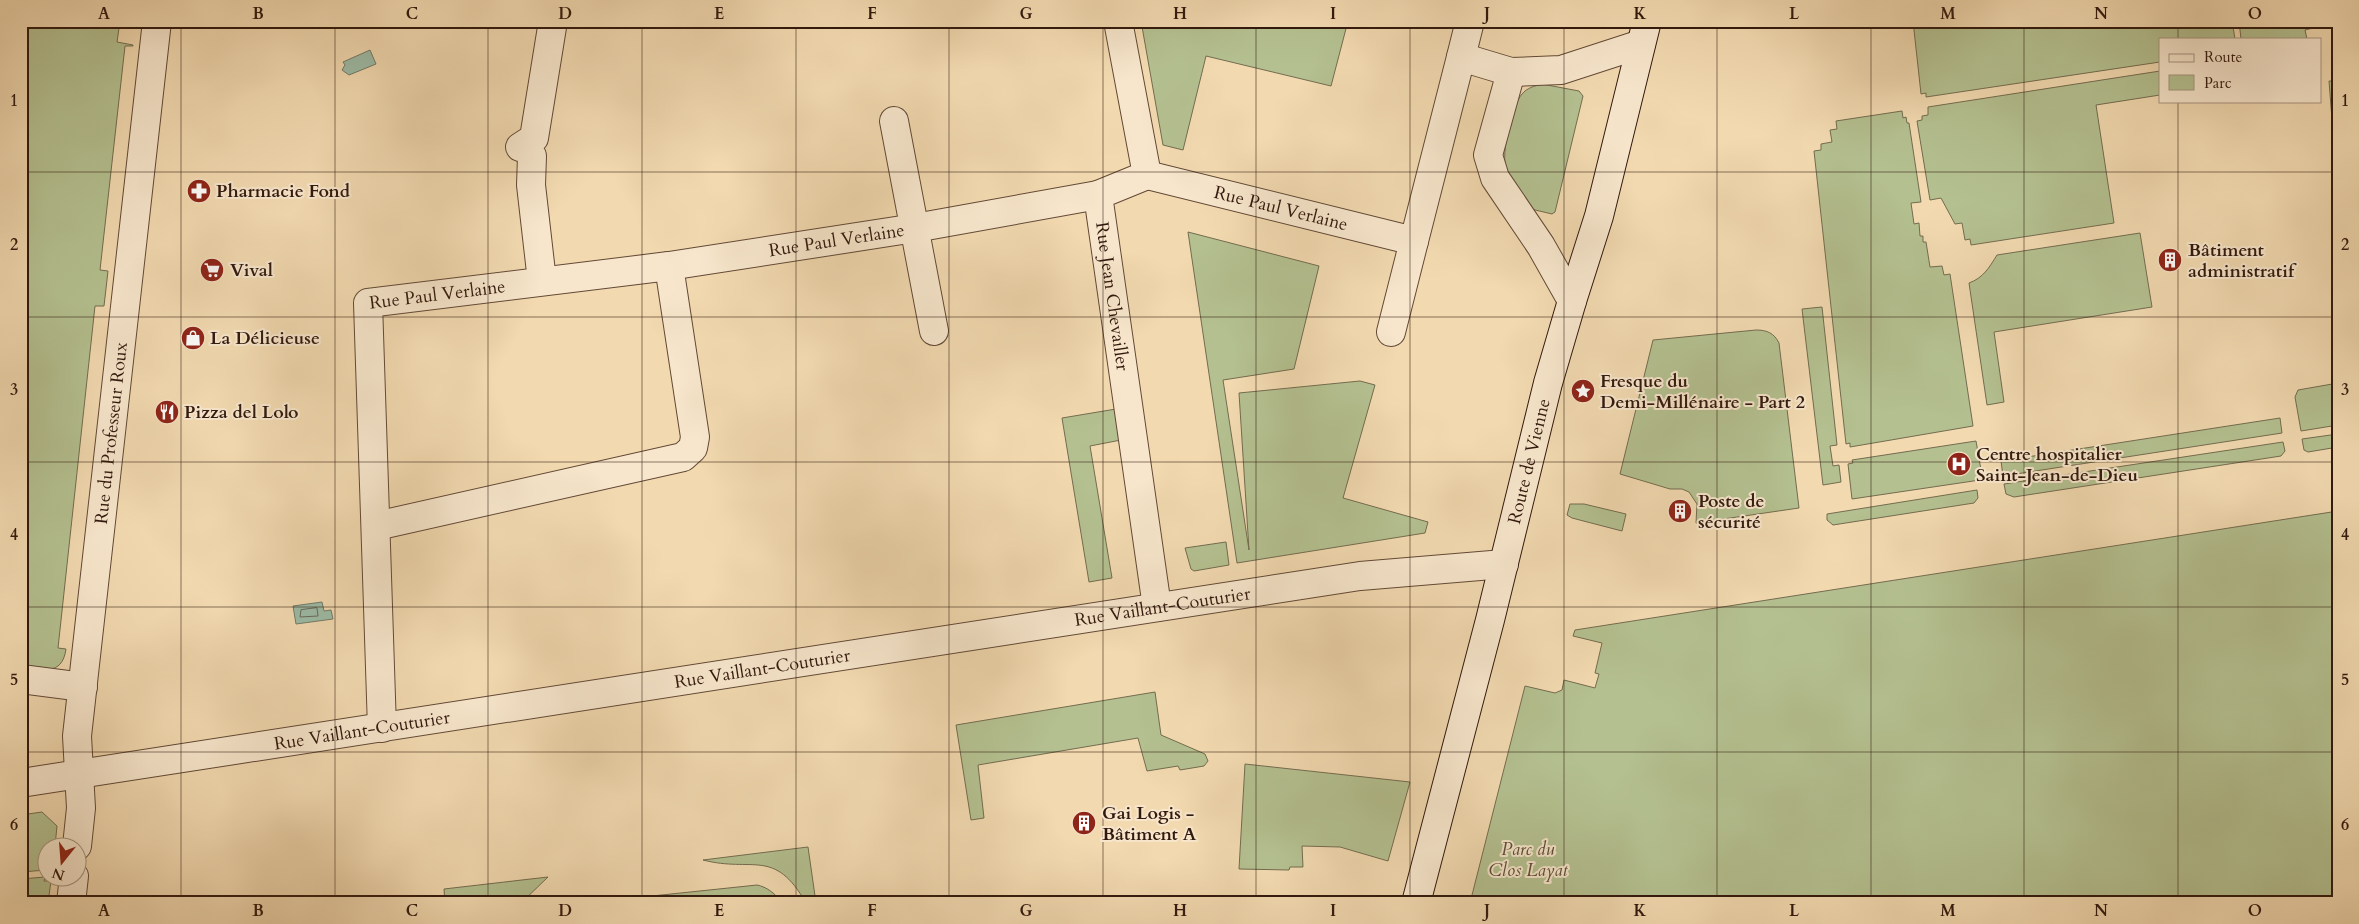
<svg xmlns="http://www.w3.org/2000/svg" width="2359" height="924" font-family="Cardo,serif">
<style>
.green{fill:#b4c090;stroke:#736c4f}
.water{fill:#9cbba6;stroke:#727a69}
.lines{fill:none;stroke-linecap:round;stroke-linejoin:round}
.shore{stroke:#676a5a;stroke-width:1}
.minor-casing{stroke:#624936;stroke-width:30}
.secondary-casing{stroke:#32190e;stroke-width:30}
.minor{stroke:#f7e6cc;stroke-width:28}
.secondary{stroke:#f7e6cc;stroke-width:28}
.grid{fill:none;stroke:#32190e;stroke-width:1;stroke-opacity:0.55}
.labels{text-anchor:middle;stroke-width:4;stroke-linejoin:round;paint-order:stroke}
.poi-label{font-size:18px;font-weight:bold;fill:#32190e;stroke:#f7e6cc;text-anchor:start}
.street-label{font-size:18px;fill:#32190e;stroke:#f7e6cc}
.park-label{font-size:18px;font-style:italic;fill:#594b35;stroke:#f7e6cc}
.neatline{fill:none;stroke:#32190e;stroke-width:2}
.grid-label{font-size:16px;text-anchor:middle;font-weight:bold;fill:#32190e}
</style>
<rect width="100%" height="100%" fill="#f2d9b0"/>
<filter id="stains"><feTurbulence type="fractalNoise" baseFrequency=".004" numOctaves="4"/><feColorMatrix values="0 0 0 0 .2 0 0 0 0 .09 0 0 0 0 .02 0 0 0 .5 -.17"/></filter>
<radialGradient id="worn" r=".72"><stop offset=".6" stop-color="#630" stop-opacity="0"/><stop offset="1" stop-color="#630" stop-opacity=".3"/></radialGradient>
<!-- green -->
<path class="green" d="M33,21h87l-3,21 16,3v1h-8l-25,224 8,1 -4,35h-9l-37,342 8,1c-4,28 -24,20 -45,18v-638l13,-6z
M1141,21h207l-17,65 -125,-30 -23,94 -20,-5z
M1913,21h319l3,18h-75v23l-234,35v-4l-5,1z
M2239,21h74v7l-8,2 2,9h-66z
M2160,71v24l-64,10 18,118 -143,22 -1,-6 -5,1 -3,-17 -7,1 -14,-26 -11,2 -13,-79 5,-1v-4l6,-1v-8z
M2329,81h9v93l-2,-3z
M1542,84l37,7 4,5 -28,116 -3,2 -21,-5c-8,-13 -20,-26 -25,-40 -5,-15 5,-62 16,-75 5,-6 12,-8 20,-10z
M1902,111l1,7 3,-1 1,6h2l12,79 -10,1 3,21 5,-1 1,13h3v6h3l4,25 12,-1 2,9 6,-1 23,152 -123,21v-4l-4,1 -32,-293 7,-1v-6l11,-2 -2,-12 7,-1 -1,-8z
M1188,232l131,34 -25,103 -71,11 26,170 -10,-157 121,-12 15,4 -32,113 85,24 -3,11 -188,30z
M2140,233l12,74 -158,25 10,70 -17,3 -18,-122c14,-5 20,-15 28,-28z
M1822,307l15,138 -7,1 3,20 6,-1 2,17 -18,3 -21,-176z
M1756,330c11,0 18,3 23,13l20,165 -103,15 1,-19 -8,-12 -7,-3h-12l-50,-15 33,-134z
M2338,383v42l-37,6 -6,-34 3,-7z
M1116,409l5,31 -31,6 22,132 -23,4 -27,-164z
M2280,418l2,15 -279,43 -2,-15z
M2338,434v13l-30,5 -4,-2 -2,-11z
M1976,441l5,29 -1,10 -128,19 -4,-35 5,-1 -1,-3z
M2283,442l2,9 -4,5 -267,41 -8,-3 -2,-10z
M1977,490l1,8 -4,5 -141,22 -6,-5v-6z
M1570,504h14l42,10 -4,17 -50,-13 -5,-3z
M2338,511v392h-868l55,-217 30,7 7,-3 2,-10 31,8 4,-14 -4,-1 7,-30 -29,-7 2,-6z
M1226,542l3,23 -35,6 -3,-2 -6,-21z
M1155,692l6,43 44,19 3,7 -4,5 -24,4 -2,-4 -31,5 -9,-33 -160,27 6,53 -13,2 -15,-95z
M1245,764l165,18 -22,79 -48,-14 -38,-1 1,21h-13l-1,3 -50,-1z
M42,812l15,14 -2,20h-7l-1,24 -26,2v-57z
M808,847l8,56h-10c-32,-56 -53,-30 -103,-43z
M45,877l-1,4h7l-3,22h-27v-24z
M548,877l-27,26h-76l-1,-14z
M757,885c10,2 17,8 24,16l-81,2 -1,-3 -27,3h-87z"/>
<!-- water -->
<path class="water" d="M370,50l6,14 -27,11 -7,-5 3,-5 -2,-3z
M322,602l2,9 7,-1 2,9 -37,5 -3,-18z"/>
<g class="lines">
<!-- shore -->
<path class="shore" d="M317,608l1,8 -18,1 1,-7z"/>
<!-- minor casing -->
<g class="minor-casing">
<g id="minor">
<path id="s1" d="M1118,21l29,154 -49,20 59,412"/>
<path d="M1461,57l9,-36"/>
<path d="M1511,72l-23,83 7,23 46,68 31,55"/>
<path d="M894,121l40,210"/>
<path d="M520,147l14,-9 19,-117"/>
<path d="M532,156l-1,29 11,96"/>
<path id="s2" d="M1147,175l267,66 47,-184 50,15 50,-2 80,-26"/>
<path d="M1391,332l23,-91"/>
<path d="M376,526l307,-69 10,-9 2,-11 -26,-171"/>
<path d="M21,679l62,8"/>
<path id="s3" d="M382,728l-14,-425 301,-37 246,-38 183,-33"/>
<path id="s4" d="M21,783l1339,-207 144,-12"/>
<path id="s5" d="M77,846l4,-38 -4,-72 80,-715"/>
<path d="M71,903l3,-27"/>
</g>
</g>
<!-- secondary casing -->
<g class="secondary-casing">
<g id="secondary">
<path id="s6" d="M1416,903l74,-283 58,-237 24,-82 27,-85 48,-195"/>
</g>
</g>
<!-- minor -->
<use href="#minor" class="minor"/>
<!-- secondary -->
<use href="#secondary" class="secondary"/>
</g>
<!-- grid -->
<path class="grid" d="M181,21v882M335,21v882M488,21v882M642,21v882M796,21v882M949,21v882M1103,21v882M1256,21v882M1410,21v882M1564,21v882M1717,21v882M1871,21v882M2024,21v882M2178,21v18M2178,101v802M21,172h2317M21,317h2317M21,462h2317M21,607h2317M21,752h2317"/>
<!-- icons -->
<defs>
<g id="pharmacy-disc" transform="scale(1.25)"><circle r="9.5" fill="#8f2418" stroke="#f7e6cc"/><path d="M-2-6h4v4h4v4h-4v4h-4v-4h-4v-4h4Z" fill="#fff"/></g>
<g id="building-disc" transform="scale(1.25)"><circle r="9.5" fill="#8f2418" stroke="#f7e6cc"/><path d="M-4-6H4V6H1V3H-1V6H-4ZM-2.5-4.3h1.7v1.8h-1.7ZM.8-4.3h1.7v1.8H.8ZM-2.5-1h1.7V.8h-1.7ZM.8-1h1.7V.8H.8Z" fill="#fff"/></g>
<g id="supermarket-disc" transform="scale(1.25)"><circle r="9.5" fill="#8f2418" stroke="#f7e6cc"/><path d="M-6-5.5h2.5l.6 2H6L4.5 2H-2.5L-4.4-4H-6ZM-1.5 3.2a1.3 1.3 0 1 0 .1 0ZM3 3.2a1.3 1.3 0 1 0 .1 0Z" fill="#fff"/></g>
<g id="shop-disc" transform="scale(1.25)"><circle r="9.5" fill="#8f2418" stroke="#f7e6cc"/><path d="M-5-2.5h2.3a2.7 3.5 0 0 1 5.4 0H5L5.5 6h-11ZM-1.5-2.5h3a1.5 2.3 0 0 0-3 0Z" fill="#fff"/></g>
<g id="sight-disc" transform="scale(1.25)"><circle r="9.5" fill="#8f2418" stroke="#f7e6cc"/><path d="M0-6L1.8-2.2L6-1.7L2.9 1.2L3.7 5.4L0 3.3L-3.7 5.4L-2.9 1.2L-6-1.7L-1.8-2.2Z" fill="#fff"/></g>
<g id="restaurant-disc" transform="scale(1.25)"><circle r="9.5" fill="#8f2418" stroke="#f7e6cc"/><path d="M-5-6h1v4h1v-4h1v4h1v-4h1v5L-1.5 .5V6h-2V.5L-5-1ZM5-6V6H3V1.5H1.5Q1.5-4 5-6Z" fill="#fff"/></g>
<g id="hospital-disc" transform="scale(1.25)"><circle r="9.5" fill="#8f2418" stroke="#f7e6cc"/><path d="M-5-5h3v3.5h4V-5h3V5h-3V1.5h-4V5h-3Z" fill="#fff"/></g>
</defs>
<g fill-rule="evenodd">
<use href="#pharmacy-disc" x="199" y="191"/>
<use href="#building-disc" x="2170" y="260"/>
<use href="#supermarket-disc" x="212" y="270"/>
<use href="#shop-disc" x="193" y="338"/>
<use href="#sight-disc" x="1583" y="391"/>
<use href="#restaurant-disc" x="167" y="412"/>
<use href="#hospital-disc" x="1959" y="464"/>
<use href="#building-disc" x="1680" y="511"/>
<use href="#building-disc" x="1084" y="823"/>
</g>
<g class="labels">
<!-- poi labels -->
<g class="poi-label">
<text x="216" y="197">Pharmacie Fond</text>
<text x="2188" y="256">Bâtiment<tspan x="2188" dy="21">administratif</tspan></text>
<text x="230" y="276">Vival</text>
<text x="210" y="344">La Délicieuse</text>
<text x="1600" y="387">Fresque du<tspan x="1600" dy="21">Demi-Millénaire - Part 2</tspan></text>
<text x="184" y="418">Pizza del Lolo</text>
<text x="1976" y="460">Centre hospitalier<tspan x="1976" dy="21">Saint-Jean-de-Dieu</tspan></text>
<text x="1698" y="507">Poste de<tspan x="1698" dy="21">sécurité</tspan></text>
<text x="1102" y="819">Gai Logis -<tspan x="1102" dy="21">Bâtiment A</tspan></text>
</g>
<!-- street labels -->
<g class="street-label">
<text dy="6" stroke="none"><textPath href="#s2" startOffset="138">Rue Paul Verlaine</textPath></text>
<text dy="6" stroke="none"><textPath href="#s3" startOffset="898">Rue Paul Verlaine</textPath></text>
<text dy="6" stroke="none"><textPath href="#s1" startOffset="312">Rue Jean Chevailler</textPath></text>
<text dy="6" stroke="none"><textPath href="#s3" startOffset="495">Rue Paul Verlaine</textPath></text>
<text dy="6" stroke="none"><textPath href="#s5" startOffset="415">Rue du Professeur Roux</textPath></text>
<text dy="6" stroke="none"><textPath href="#s6" startOffset="456">Route de Vienne</textPath></text>
<text dy="6" stroke="none"><textPath href="#s4" startOffset="1155">Rue Vaillant-Couturier</textPath></text>
<text dy="6" stroke="none"><textPath href="#s4" startOffset="750">Rue Vaillant-Couturier</textPath></text>
<text dy="6" stroke="none"><textPath href="#s4" startOffset="345">Rue Vaillant-Couturier</textPath></text>
</g>
<!-- park labels -->
<g class="park-label">
<text x="1528" y="855">Parc du<tspan x="1528" dy="21">Clos Layat</tspan></text>
</g>
</g>
<!-- margin -->
<rect width="2359" height="924" fill="none" stroke="#f2d9b0" stroke-width="55"/>
<!-- legend -->
<rect x="2159" y="38" width="162" height="65" fill="#f7e6cc" stroke="#a89480"/>
<rect x="2169" y="54" width="25" height="8" fill="#f7e6cc" stroke="#a89480"/>
<text x="2204" y="62" font-size="15" fill="#32190e">Route</text>
<rect x="2169" y="75" width="25" height="15" fill="#b4c090" stroke="#a89480"/>
<text x="2204" y="88" font-size="15" fill="#32190e">Parc</text>
<!-- north arrow -->
<g transform="translate(62 862) rotate(197)"><circle r="24" fill="#f7e6cc" stroke="#a89480"/>
<path d="M0-4L9 19L0 12L-9 19Z" fill="#8f2418"/>
<text y="-8" font-size="14" font-weight="bold" text-anchor="middle" fill="#32190e">N</text>
</g>
<rect x="28" y="28" width="2304" height="868" class="neatline"/>
<g class="grid-label">
<text x="104" y="19">A</text>
<text x="258" y="19">B</text>
<text x="412" y="19">C</text>
<text x="565" y="19">D</text>
<text x="719" y="19">E</text>
<text x="872" y="19">F</text>
<text x="1026" y="19">G</text>
<text x="1180" y="19">H</text>
<text x="1333" y="19">I</text>
<text x="1487" y="19">J</text>
<text x="1640" y="19">K</text>
<text x="1794" y="19">L</text>
<text x="1948" y="19">M</text>
<text x="2101" y="19">N</text>
<text x="2255" y="19">O</text>
<text x="14" y="106">1</text>
<text x="2345" y="106">1</text>
<text x="14" y="250">2</text>
<text x="2345" y="250">2</text>
<text x="14" y="395">3</text>
<text x="2345" y="395">3</text>
<text x="14" y="540">4</text>
<text x="2345" y="540">4</text>
<text x="14" y="685">5</text>
<text x="2345" y="685">5</text>
<text x="14" y="830">6</text>
<text x="2345" y="830">6</text>
<text x="104" y="916">A</text>
<text x="258" y="916">B</text>
<text x="412" y="916">C</text>
<text x="565" y="916">D</text>
<text x="719" y="916">E</text>
<text x="872" y="916">F</text>
<text x="1026" y="916">G</text>
<text x="1180" y="916">H</text>
<text x="1333" y="916">I</text>
<text x="1487" y="916">J</text>
<text x="1640" y="916">K</text>
<text x="1794" y="916">L</text>
<text x="1948" y="916">M</text>
<text x="2101" y="916">N</text>
<text x="2255" y="916">O</text>
</g>
<rect width="100%" height="100%" filter="url(#stains)"/>
<rect width="100%" height="100%" fill="url(#worn)"/>
</svg>
